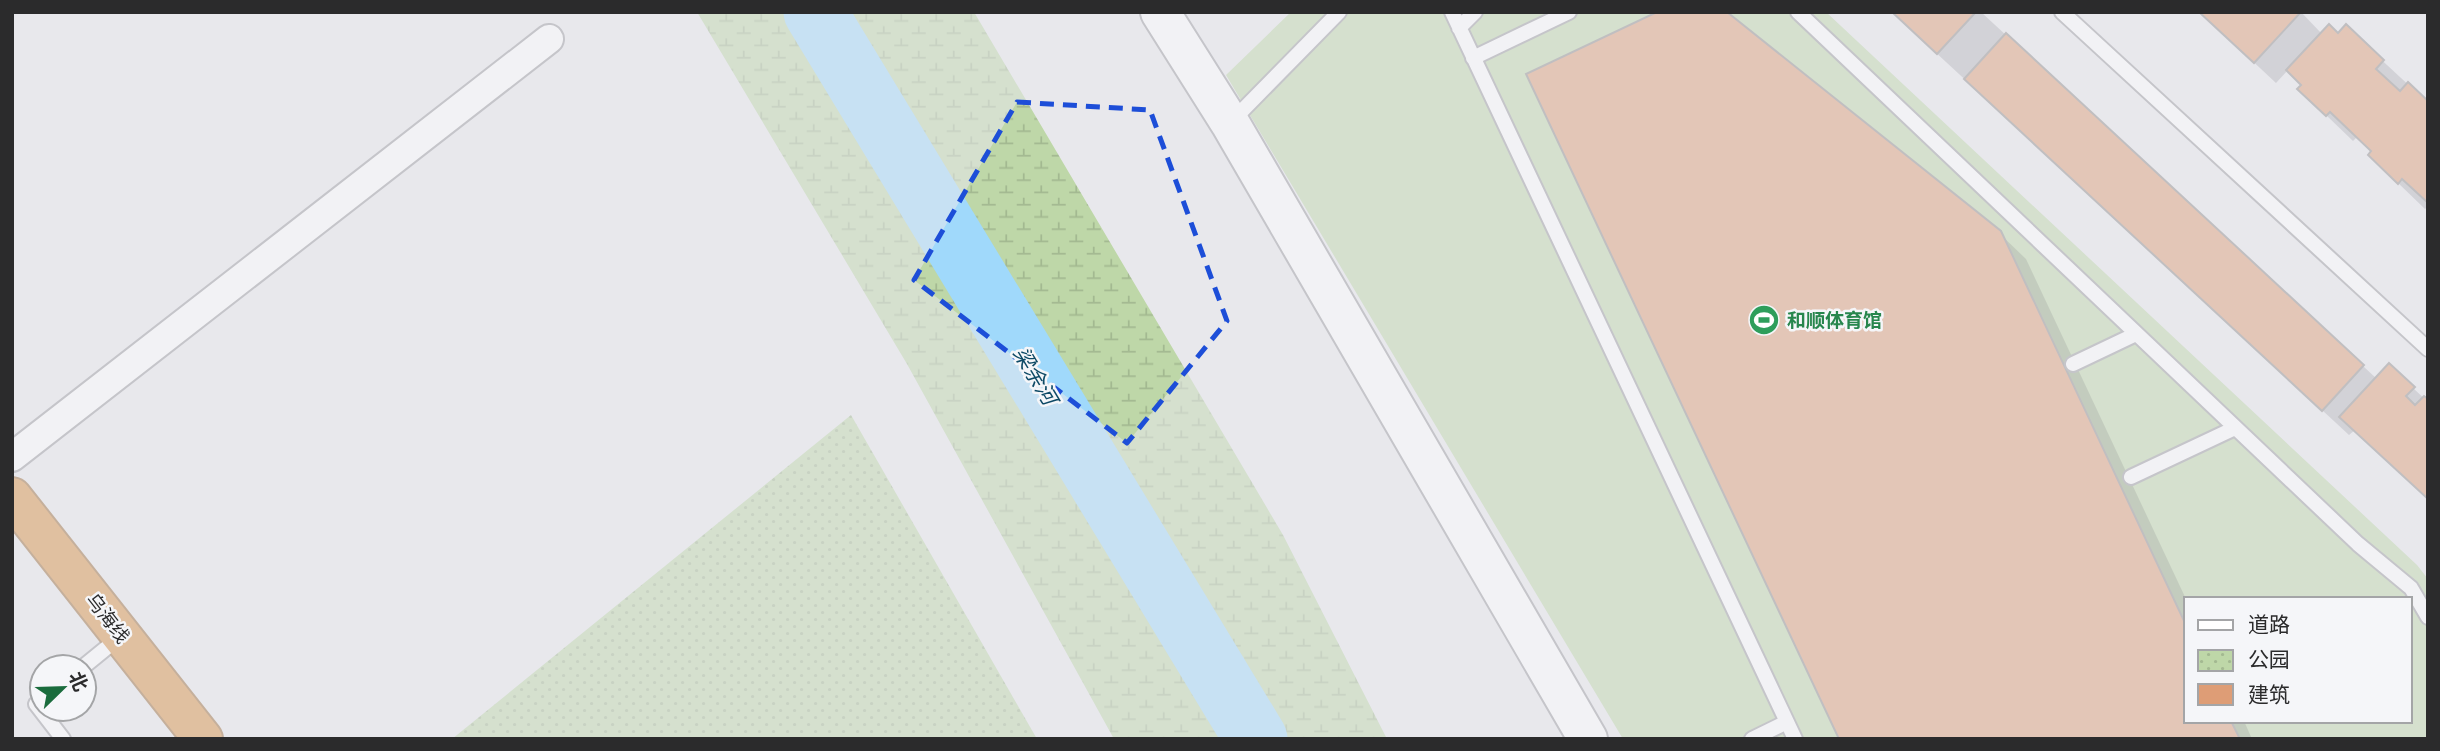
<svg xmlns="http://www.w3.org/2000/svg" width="2440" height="751" font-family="'Fira Sans','Noto Sans SC',sans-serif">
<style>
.wetland{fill:url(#wetland-marsh)}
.park{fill:url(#park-dots)}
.pitch{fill:#bed7a8;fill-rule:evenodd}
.shadow{fill:#0003}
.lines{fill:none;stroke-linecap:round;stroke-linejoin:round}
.river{stroke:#a0d9fb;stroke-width:63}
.building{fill:#de9d76;stroke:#918e8c;stroke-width:2}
.lane-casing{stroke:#9c9c9f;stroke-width:18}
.street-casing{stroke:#9c9c9f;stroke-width:32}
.secondary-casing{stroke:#9c9c9f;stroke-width:42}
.highway-casing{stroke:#9b6d3b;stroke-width:42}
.lane{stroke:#fff;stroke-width:14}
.street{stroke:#fff;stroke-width:28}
.secondary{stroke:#fff;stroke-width:38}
.highway{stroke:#d89043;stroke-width:38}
.marked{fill:none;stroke:#1d4ed8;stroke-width:5;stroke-dasharray:14 9;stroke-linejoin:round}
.labels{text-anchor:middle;stroke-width:5;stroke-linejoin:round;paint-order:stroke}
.leisure-label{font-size:19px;font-weight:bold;fill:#27864d;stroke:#f5f6f9;text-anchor:start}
.street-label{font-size:19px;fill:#2b2b2c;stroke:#f5f6f9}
.water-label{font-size:21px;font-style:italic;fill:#0e4a66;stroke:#f5f6f9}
</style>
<defs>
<pattern id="wetland-marsh" width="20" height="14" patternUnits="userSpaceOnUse" patternTransform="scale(1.75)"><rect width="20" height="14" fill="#bed7a8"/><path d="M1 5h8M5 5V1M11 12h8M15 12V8" fill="none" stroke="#a3b991"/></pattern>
<pattern id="park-dots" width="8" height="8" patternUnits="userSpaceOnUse" patternTransform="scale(1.75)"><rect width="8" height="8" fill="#bed7a8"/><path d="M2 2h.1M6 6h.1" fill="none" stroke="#a3b991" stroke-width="1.8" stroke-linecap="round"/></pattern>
</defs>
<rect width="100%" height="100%" fill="#e8e8ec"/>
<!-- wetland -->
<path class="wetland" d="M697,12h277l309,523 104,204h-273l-207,-375z"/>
<!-- park -->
<path class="park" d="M851,415l186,324h-585z"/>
<!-- pitch -->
<path class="pitch" d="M1291,12h535l591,553 11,14v160h-805l-397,-664zM2186,599h224v122h-224z"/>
<!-- shadow -->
<path class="shadow" d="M1892,12h89l396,367 36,9 15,14 -73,28 -6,5z
M2200,12h101l21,22 16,1 8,-8 82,76v103l-3,3 -29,-28 -23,-29 -16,-15 -4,4 -27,-26 -23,-30 -15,-15 -12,13z
M1999,233l27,26 160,340v122h58l8,18h-412z"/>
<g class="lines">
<!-- river -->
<path class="river" d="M815,12l441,727"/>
</g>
<!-- building -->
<path class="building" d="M1657,12h70l274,219 185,394v96h45l9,18h-401l-313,-665z
M1892,12h84l-39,42z
M2199,12h102l-47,51z
M2329,24l9,9 8,-9 38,36 -8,9 24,22 8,-9 20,19v102l-26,-24 -4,5 -30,-29 3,-4 -41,-39 -4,4 -29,-27 4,-4 -15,-15z
M2006,33l358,332 -42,46 -358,-332z
M2389,363l26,24 -9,9 9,9 9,-9 4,3v100l-89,-82z"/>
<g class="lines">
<!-- lane casing -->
<g class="lane-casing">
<path id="lane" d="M1452,12l343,727
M1798,12l560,532 53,44 17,29
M2062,12l366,337
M1459,28l16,-16
M1473,58l96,-46
M1232,121l107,-109
M2073,364l63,-30
M2131,477l104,-49
M83,667l38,-31
M42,700l-6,4 27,35
M1752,739l35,-17"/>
</g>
<!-- street casing -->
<g class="street-casing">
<path id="street" d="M12,457l537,-418"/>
</g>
<!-- secondary casing -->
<g class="secondary-casing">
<path id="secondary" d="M1160,12l70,111 358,616"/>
</g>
<!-- highway casing -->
<g class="highway-casing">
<path id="highway" d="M12,497l191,242"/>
</g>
<!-- lane -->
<use href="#lane" class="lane"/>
<!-- street -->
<use href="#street" class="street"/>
<!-- secondary -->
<use href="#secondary" class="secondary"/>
<!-- highway -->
<use href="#highway" class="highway"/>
</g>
<!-- marked area -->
<path d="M0 0H2440V751H0ZM1017,102l133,8 77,211 -100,122 -213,-163z" fill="#e8e8ec" fill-opacity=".55" fill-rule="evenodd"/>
<path class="marked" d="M1017,102l133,8 77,211 -100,122 -213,-163z"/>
<!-- icons -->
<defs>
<g id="stadium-disc" transform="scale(1.575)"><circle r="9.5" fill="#2e9e5b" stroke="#f5f6f9"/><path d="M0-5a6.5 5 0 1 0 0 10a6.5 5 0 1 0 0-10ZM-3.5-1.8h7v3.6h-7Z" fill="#fff"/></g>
</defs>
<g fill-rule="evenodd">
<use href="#stadium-disc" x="1764" y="320"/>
</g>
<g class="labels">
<!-- leisure labels -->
<g class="leisure-label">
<text x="1787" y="327">和顺体育馆</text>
</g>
<!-- street labels -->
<g class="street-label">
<text transform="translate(108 618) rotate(52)" y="7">乌海线</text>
</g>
<!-- water labels -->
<g class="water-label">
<text transform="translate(1035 376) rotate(59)" y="7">梁余河</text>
</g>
</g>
<!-- border -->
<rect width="2440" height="751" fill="none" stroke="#2b2b2c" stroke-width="28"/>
<!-- legend -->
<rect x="2184" y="597" width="228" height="126" fill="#f5f6f9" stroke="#a4a5a7" stroke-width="2"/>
<rect x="2198" y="620" width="35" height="10" fill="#ffffff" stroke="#a4a5a7" stroke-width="2"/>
<text x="2248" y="632" font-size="21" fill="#2b2b2c">道路</text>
<rect x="2198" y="650" width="35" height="21" fill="url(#park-dots)" stroke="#a4a5a7" stroke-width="2"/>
<text x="2248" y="667" font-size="21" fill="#2b2b2c">公园</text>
<rect x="2198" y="684" width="35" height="21" fill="#de9d76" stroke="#a4a5a7" stroke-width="2"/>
<text x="2248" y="702" font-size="21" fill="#2b2b2c">建筑</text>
<!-- north arrow -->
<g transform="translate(63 688) rotate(67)"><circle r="33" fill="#f5f6f9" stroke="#a4a5a7" stroke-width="2"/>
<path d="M0-5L12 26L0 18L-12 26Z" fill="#1a6c3d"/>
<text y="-10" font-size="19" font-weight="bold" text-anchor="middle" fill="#2b2b2c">北</text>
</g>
</svg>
